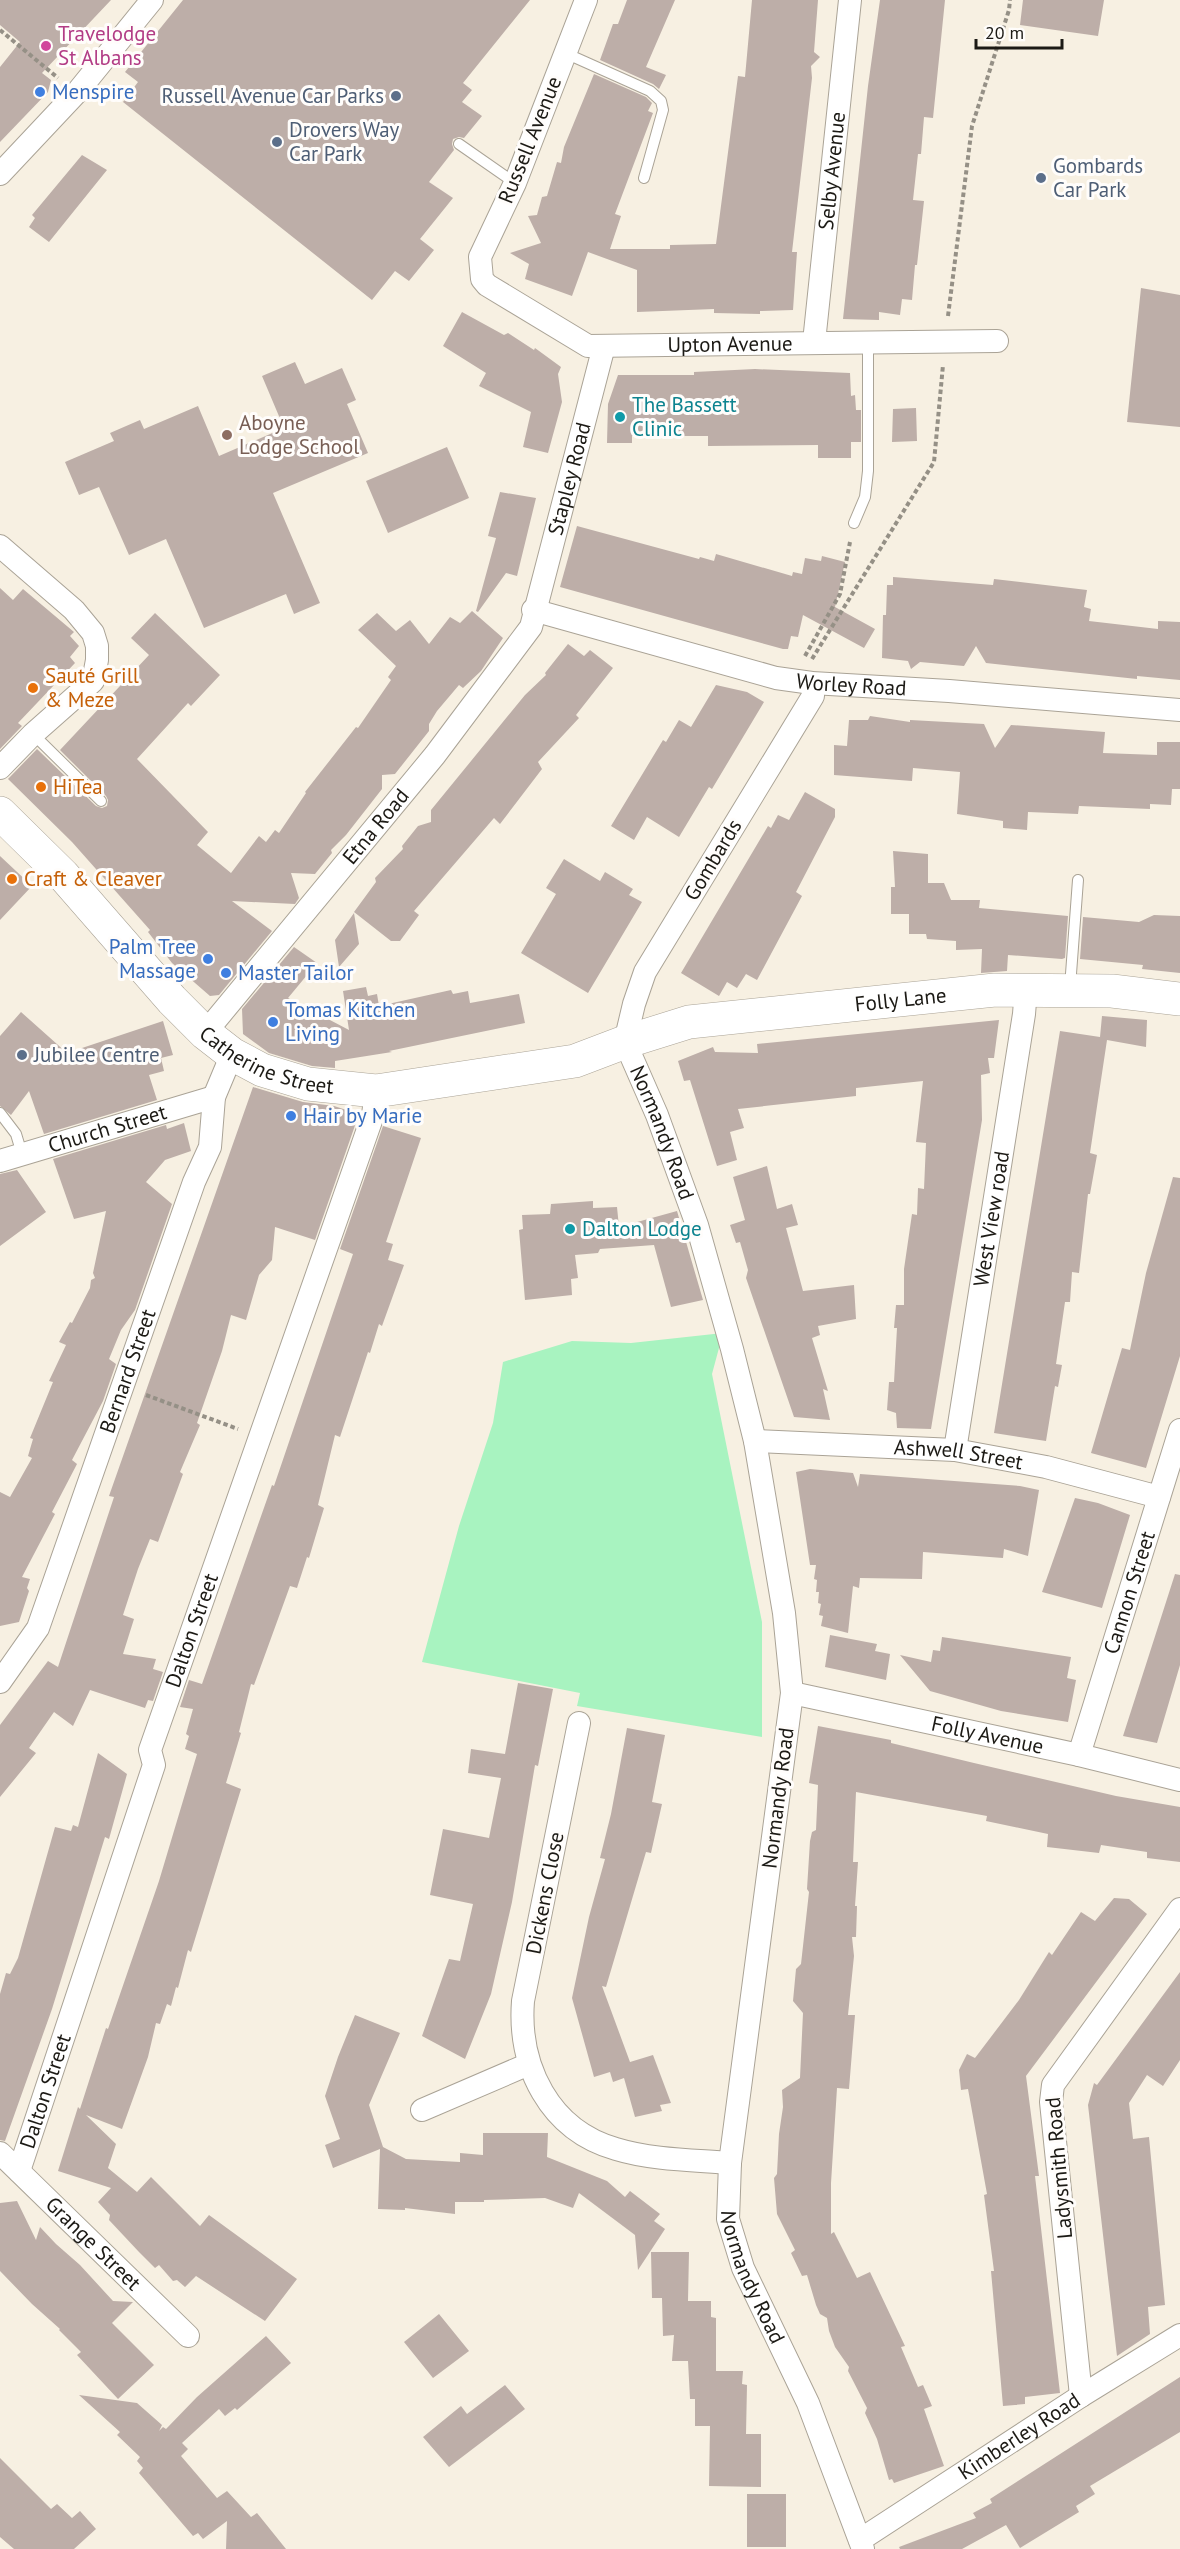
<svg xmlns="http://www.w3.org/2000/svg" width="1180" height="2549" font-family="'PT Sans',sans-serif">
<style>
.green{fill:#a8f3c0}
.building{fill:#bdaea8}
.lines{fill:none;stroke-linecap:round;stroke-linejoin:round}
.lane-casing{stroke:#aaa396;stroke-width:12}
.street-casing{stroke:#aaa396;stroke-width:24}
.primary-casing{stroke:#aaa396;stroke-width:34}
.path{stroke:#959086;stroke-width:4;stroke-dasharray:4.5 3;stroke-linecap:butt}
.lane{stroke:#fff;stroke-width:10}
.street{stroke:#fff;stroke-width:22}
.primary{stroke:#fff;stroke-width:33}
.hotel-dot{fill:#d1479c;stroke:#fffdfb;stroke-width:2}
.shop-dot{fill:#3f7fe0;stroke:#fffdfb;stroke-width:2}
.service-dot{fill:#5c6f8a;stroke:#fffdfb;stroke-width:2}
.culture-dot{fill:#0f9aa8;stroke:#fffdfb;stroke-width:2}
.education-dot{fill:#8d6e63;stroke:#fffdfb;stroke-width:2}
.food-dot{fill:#e8710a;stroke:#fffdfb;stroke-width:2}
.labels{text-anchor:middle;stroke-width:6;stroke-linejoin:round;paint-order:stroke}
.hotel-label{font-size:21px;fill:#b23c85;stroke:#fffdfb;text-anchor:start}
.shop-label{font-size:21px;fill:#366cbe;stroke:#fffdfb;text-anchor:start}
.service-label{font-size:21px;fill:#4e5e75;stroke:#fffdfb;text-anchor:start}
.street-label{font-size:21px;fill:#1c1a15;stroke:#fffdfb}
.culture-label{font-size:21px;fill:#0d838f;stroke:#fffdfb;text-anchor:start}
.education-label{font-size:21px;fill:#785e54;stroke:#fffdfb;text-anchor:start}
.food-label{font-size:21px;fill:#c56008;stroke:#fffdfb;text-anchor:start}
</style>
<rect width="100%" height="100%" fill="#f7f0e2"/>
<!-- green -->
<path class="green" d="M723,1333l-11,41 50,248v115l-185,-31 3,-13 -158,-31 37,-136 34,-103 10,-61 69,-21 59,2z"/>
<!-- building -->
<path class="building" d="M0,0h111l-69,73 9,7 -3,12 -48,50v-75l20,-25 -20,-17z
M183,0h347l-67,83 9,7 -10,12 20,14 -18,22 -5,-1 -6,2 -1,5 2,6 -25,32 24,16 -33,41 14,11 -25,31 -14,-10 -23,29 -249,-198 15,-20 -13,-10z
M627,0h48l-29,67 20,8 -7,14 -6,-5 -53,-24 13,-36h5z
M752,0h66l-4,52 6,5 -9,9 1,12 -20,174h5l-4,58 -33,1v3l-46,-1v-4l-77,3v-42l-49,-18 -16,44 -47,-17 4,-15 -19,-11 31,-10 -13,-27 9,-1 5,-18 5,-1 10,-34 4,1 3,-16 30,-73 52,23 6,6 -4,8 5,2 -38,101 6,2 -11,33h60v-4l46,-1 22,-168 7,1z
M880,0h65l-12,118 -9,-1 -3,37h-3l-5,46 11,1 -7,64h-2l-3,35 -10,-1 -2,16 -21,-3v8l-36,-1 25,-233z
M1023,0h81l-6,36 -78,-11z
M82,155l25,15 -58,72 -20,-15 6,-9 -3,-3z
M1141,288l39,7v132l-53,-5z
M462,312l42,23 4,-2 26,17 1,-2 26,19 -3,7 4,28 -14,51 -25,-6 8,-35 -52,-26 7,-13 -43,-27z
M295,362l10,22 37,-16 14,32 -9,4 21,49 -95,40 47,110 -26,11 -8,-20 -82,34 -38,-89 -37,16 -30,-68 -20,8 -14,-33 49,-21 -4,-8 30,-13 4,9 54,-23 21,50 65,-28 -22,-52z
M755,369l95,4 1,23 4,-1 1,15h5v32h-10v16h-33v-13l-110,1v-10h-76v7h-25l1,-39 10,-29h76v-3z
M916,408l1,33 -25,1 1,-33z
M447,447l22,51 -81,35 -22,-52z
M500,492l36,6 -19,78 -11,-3 -28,39 -2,-1 20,-73 -8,-2z
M577,526l122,33 1,-2 14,4 2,-7 76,22 1,-4 9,2 3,-16 16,3 1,-5 23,6 -10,45 40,22 -11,19 -61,-33 -5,22 -7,-1 -3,13h-5l-223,-62z
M893,577l100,8 1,-6 93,11 -3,17 7,2 -2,12 69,8v-8l22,1v58l-43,-4v3l-151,-16 -10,-17 -12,20 -44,-4 -9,7 -3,-8 -26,-3 1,-43h3l1,-30h6z
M0,588l13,12 10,-11 51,43 -4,4 9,10 -9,11 5,6 -57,60 4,3 -22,23z
M472,611l31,27 -22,33 -18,17 -4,-3 -22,26 -8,13v7l-34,43 -13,1v14l-36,46 -15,15 1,3 -17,21 -24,-1 8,25 -4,6 -63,-3 40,30 -53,64 -9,1 -38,-33 -24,-31 2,-2 -78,-88 -64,-63 29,-30 59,57 6,2 5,-2 1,-6 -2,-4 -46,-46 89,-95 -18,-17 24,-25 65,62 -29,31 -3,-3 -51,56 71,73 -11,13 34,28 28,-37 7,6 9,-12 4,3 27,-40 -1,-1 51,-65 2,1 33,-48 -3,-3 8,-11 -38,-36 19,-17 19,18 14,-11 19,24 21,-27 10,6z
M568,644l16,12 6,-6 23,18 -37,47 3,3 -41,44 4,7 -42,55 -6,-6 -80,93 5,4 -19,26h-9l-37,-29 22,-30 -1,-4 28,-29 -1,-3 16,-20 13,-4v-12l94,-115 21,-20 -1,-2z
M716,685l31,7 17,10 -52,87 -3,-2 -30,50 -32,-20 -13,23 -23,-14 52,-86 3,2 13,-22 12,7z
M870,716l40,6v-2l74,4 11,24 16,-23 94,7 -2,21 54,2v-13h23v47h-8l-1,16 -21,-1v5l-71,-3 -1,8 -50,-2 -1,18 -24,-2v-7l-46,-7 3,-42 -47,-4 -1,13 -78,-6v-30l13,1 2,-26h19z
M805,792l30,17v8l-39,75 6,4 -45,84 -11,-6 -9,14 -10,-6 -8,14 -38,-23 87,-147 3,2 7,-13 11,5z
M893,851l35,3v29h16l7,17h29l-1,8 89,8 -3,42 -3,1 -54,-4 -1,16 -26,2 1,-24 -26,1v-9l-29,-2 -1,-5h-17v-20h-18v-27h4z
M0,856l32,30 -32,34z
M564,859l36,22 5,-9 28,17 -4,6 13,7 -54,91 -67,-40 35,-59 -10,-6z
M354,913l5,31 -20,23 -4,-27z
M1154,915l26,1v57l-38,-4 1,-4 -63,-6 3,-42 56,5z
M294,947l23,16 -29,35 61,32 -6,-39 23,-4 2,9 9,-2 2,12 72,-16 2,4 15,-3 2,12 49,-9 6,29 -136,28 3,1 -57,9v7l-23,-2 -43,-13 -26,-19 -1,-25z
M21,1012l46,41 96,-32 10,34 -12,3 3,13 -15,4 8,25 -113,34 -15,-43 -18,24 -11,-9v-70z
M1102,1016l45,4 -1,27 -39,-7 -17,113 7,2 -7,39h-2l-9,79 -7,-1 -2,30h-5l-9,62 6,1 -4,22 -3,-1 -9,55 -52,-8 66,-402 40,6z
M999,1020l-5,38h-6l2,15 -9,2 1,45 -51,309 -34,-1 -1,-15 -9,-3 2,-28h5l3,-54h-3l2,-23h8v-36l8,-55 5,1 1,-27 6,1 2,-46 -10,-1 7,-61 -67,7v8l-118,13 6,19 -14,4 7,28 -20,6 -27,-86 -6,1 -6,-20 35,-14 2,5 43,1 -1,-9z
M253,1087l50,15 31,4 25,8 -44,126 -40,-13 -3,33 -13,15 -13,45 -15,-5 -9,36 -25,72 3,2 -20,47 3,2 -25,68 -8,-3 -12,30 -15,46 11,4 -11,35 33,5 -3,10 10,3 -10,29 -5,-1 -3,8 -55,-18 -17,36 -19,-14 -25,36 7,5 -36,44v-72l48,-64 10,6 56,-170 -5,-1z
M184,1123l7,28 -26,9 -19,22 26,22 -37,106 -14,20 -12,29 7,5 -13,37 -31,59 5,4 -25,48 3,2 -33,63 8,2 -3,9 2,3 -10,31 -19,4v-134l10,5 22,-39 -4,-2 5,-17 -3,-1 23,-56 -4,-1 17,-36 -7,-3 11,-20 2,1 18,-35 1,-8 4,-2 -2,-5 13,-62 -32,8 -21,-60 113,-34 1,4z
M383,1126l38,12 -35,104 7,2 -5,16 16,5 -22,61 -3,-2 -9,29 -2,-1 -28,85 -5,-2 -17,70 6,3 -15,50 -2,-1 -10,31 -7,-2 -36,99 -3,-1 -12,48 2,1 -15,50 15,6 -50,163 -3,-2 -10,38 -2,-1 -5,19 -4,-2 -7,20 -4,-1 -8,34 -26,72 -36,-14 30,29 -8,24 29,24 14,-15 49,49 9,-11 88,64 -32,42 -69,-45 -11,11 -8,-7 -4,1 -14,-16 -4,3 -16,-16 -30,-32 1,-5 -12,-13 13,-14 -53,-17 20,-64 2,2 26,-81 2,1 51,-148 38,-127 -12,-5 4,-13 -3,-2 7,-25 -13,-2 9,-27 13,4 70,-199 2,1 79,-232 -13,-5z
M767,1166l10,43 15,-5 6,21 -12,3 17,63 51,-6 2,34 -38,7 2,9 -8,3 16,53 -5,-2 7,31 -36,-3 -48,-139 2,-8 -8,-28 -4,1 -6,-18 15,-5 -12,-43z
M17,1170l29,42 -46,34v-72z
M1173,1177l7,1v178l-34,112 -55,-15 31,-105 8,2 16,-77z
M593,1201v7l24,-1 2,20 58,-16 26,89 -32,7 -17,-62 -54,4 -2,4 -23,2 3,23 -7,1 1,16 -47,5 -6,-70 4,-1 -1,-14 28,-1 1,-10z
M810,1469l43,4 5,14 2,-13 160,12 19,4 -11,66 -24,-7 -1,9 -80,-6 -1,27 -62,-1 -1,10 -6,-2 -5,47 -27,-7 2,-10 -4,-1 2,-11 -3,-1 1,-11h-3l1,-12 -3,-1 2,-14h-6l-14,-93z
M1075,1498l23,5 32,12 -28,93 -60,-16z
M1175,1574l5,1v90l-23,78 -34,-7z
M830,1635l47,9 -2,7 15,3 -4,26 -61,-13z
M942,1637l129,20 -4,21 9,2 -8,42 -67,-11 -71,-20 -30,-36 31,7 2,-12 7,1z
M518,1683l35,6 -15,77 -3,-1 -23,137 -21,92 -26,65 -43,-23 27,-77 11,2 13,-57 -43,-9 13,-66 46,9 12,-60 -33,-5 3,-24 34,5z
M818,1726l73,14v3l83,20 142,33 64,11v55l-33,-4v-6l-46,-7 -2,8 -52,-6 1,-13 -62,-13 1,-5 -131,-24 -3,70h5l-3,44h2l-1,31h-4l2,19 -6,59h7l-6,74 -12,-1 -6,95v51l3,-2 23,46 13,-6 35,74 -4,1 17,40 5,-2 9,21 -8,3 20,57 -50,17 -2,-4 -3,1 -12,-41 -12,-26 2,-5 -19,-37 1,-4 -14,-20 -6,-16 -2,-13 -7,-4 -4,-9 -9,-30 -5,1 -11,-23 4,-3 -18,-36 -3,-36 3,-4 2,-40 4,-27 -1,-17 18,-12 3,-65 -10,-12 3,-32 5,-5 8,-72 -2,-3 3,-48 2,-9 4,-2 2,-45 -9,-2z
M627,1728l38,7 -13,67 10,2 -11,49 -5,-1 -40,135 -4,-1 28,76 23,-7 18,48 -11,2 2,6 -27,6 -11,-39 -11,4 -3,-10 -16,5 -22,-79 17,-81 16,-58 -5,-1 11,-44z
M98,1753l29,21 -18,65 -4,-2 -53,172 -47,132 -5,-1v-146l6,-21 4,1 8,-16 37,-131 16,4 2,-6 5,2z
M1114,1898l15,1 18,15 -121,162 13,100h-4l25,217 -35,4v7l-22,2 -12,-135h3l-10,-76 3,-1 -19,-105 -7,1 -2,-20 8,-16 8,4 44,-58 30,-48 3,3 29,-43 14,9z
M1180,1972v88l-17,26 -16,-11 -18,28 4,36 16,-2 16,168 -17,2 2,27 -33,22 -29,-251 6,-22 3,2z
M355,2015l45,18 -31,72 14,42 23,12 54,3v-9l23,2v-22h65l-1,24 60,24 18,16 5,-6 30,23 -6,7 11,8 -27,41 -3,-35 -56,-42 -6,15 -28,-10 -61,2v2h-29v12l-50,-6v2l-27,-1 2,-60 -47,19 -8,-23 15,-6 -15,-43 13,-39z
M17,2201l19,39 4,-13 16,17 24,21 33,36 20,1 -21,21 42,42 -36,34 -41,-44 4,-3 -22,-22 1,-1 -28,-25 -32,-33v-68z
M651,2252h38l-1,49h23v16l5,1v53h27l-1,13 5,1 -1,49h15v53l-52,-1 1,-60h-15v-27h-5l-2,-38h-16l2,-26 -11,1 -1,-38h-10z
M439,2314l30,37 -36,27 -29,-36z
M266,2336l25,27 -54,47 -2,-2 -10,8 -6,-7 -37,34 6,6 -7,7 36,42 10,-7 24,26 6,-4 29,36h-60l1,-28 -24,18 -5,-6 -5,3 -54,-63 4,-5 -6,-7 3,-4 -23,-22 3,-3 -41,-37 58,8 25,22 -3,6 4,-4 3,2 31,-32z
M1180,2377v55l-90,54 5,8 -19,12 3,6 -59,36 -14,-23 -44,24h-62l-1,-2 77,-29 -3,-5 19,-10 -2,-4z
M505,2385l20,24 -76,58 -26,-30 38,-31 6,8z
M0,2458l51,51 6,-5 15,14 8,-7 16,18 -22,20h-60l-14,-12z
M747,2494h39v53h-39z"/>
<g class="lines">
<!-- lane casing -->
<g class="lane-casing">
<path id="lane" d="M565,53l85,38 11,10 2,9 -19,68
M459,144l56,39
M854,523l11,-26 3,-26v-129
M33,734l68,67
M1070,987l8,-107
M0,1113l16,21 6,20"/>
</g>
<!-- street casing -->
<g class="street-casing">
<g id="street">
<path id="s1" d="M586,0l-71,183 -35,74 2,22 5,6 101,61 409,-5"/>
<path d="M0,174l79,-84 73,-90"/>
<path id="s2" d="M814,342l36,-342"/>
<path d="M0,546l74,64 19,23 4,13v14l-4,21 -60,53 -33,34"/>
<path id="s3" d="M533,610l243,68 36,5 137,8 231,19"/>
<path id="s4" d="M812,683l1,13 -168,276 -11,32 -9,38 32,73 40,110 35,124 23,92 29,172 8,80 -62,470 -2,56 15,49 65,135 55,146"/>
<path id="s5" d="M205,1033l230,-278 96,-128 73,-281"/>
<path id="s6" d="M0,1161l214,-64"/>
<path id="s7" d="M755,1441l200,9 91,17 113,30"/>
<path id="s8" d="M955,1450l69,-436 2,-25"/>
<path id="s9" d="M0,1682l38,-54 156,-446 16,-35 4,-50 18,-43"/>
<path id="s10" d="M792,1693l287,62 101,25"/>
<path d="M579,1723l-56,278c-5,65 26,129 93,148 36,11 77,11 114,14"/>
<path id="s11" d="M1079,1755l101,-325"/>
<path d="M422,2110l107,-46"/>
<path id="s12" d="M0,2153l188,183"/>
<path id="s13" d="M19,2171l135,-406 -4,-15 223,-635 3,-24"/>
<path d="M1081,2396l-30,-294 2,-17 127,-176"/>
<path id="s14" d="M860,2540l221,-144 99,-61"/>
</g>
</g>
<!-- primary casing -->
<g class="primary-casing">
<g id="primary">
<path id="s15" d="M0,813l63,62 109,125 33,33 27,21 30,16 46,14 68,7 199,-30 50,-19 64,-20 306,-32 117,1 68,8"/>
</g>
</g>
<!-- path -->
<path class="path" d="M0,30l58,48
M948,316l24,-190 37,-116 1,-10
M805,656l35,-62 10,-52
M812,659l122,-197 9,-97
M146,1395l92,34"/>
<!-- lane -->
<use href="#lane" class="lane"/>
<!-- street -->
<use href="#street" class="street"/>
<!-- primary -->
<use href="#primary" class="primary"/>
</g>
<!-- markers -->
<circle class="hotel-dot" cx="46" cy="46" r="6"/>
<g class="shop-dot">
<circle cx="40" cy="92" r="6"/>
<circle cx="208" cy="959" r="6"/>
<circle cx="226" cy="973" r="6"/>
<circle cx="273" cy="1022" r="6"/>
<circle cx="291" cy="1116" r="6"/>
</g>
<g class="service-dot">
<circle cx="396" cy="96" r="6"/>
<circle cx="277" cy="142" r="6"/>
<circle cx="1041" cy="178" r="6"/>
<circle cx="22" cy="1055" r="6"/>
</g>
<g class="culture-dot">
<circle cx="620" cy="417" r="6"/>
<circle cx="570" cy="1229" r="6"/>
</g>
<circle class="education-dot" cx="227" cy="435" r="6"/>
<g class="food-dot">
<circle cx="33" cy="688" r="6"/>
<circle cx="41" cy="787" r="6"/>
<circle cx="12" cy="879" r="6"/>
</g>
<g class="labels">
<!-- hotel labels -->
<g class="hotel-label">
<text x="58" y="41">Travelodge<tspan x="58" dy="24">St Albans</tspan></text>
</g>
<!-- shop labels -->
<g class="shop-label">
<text x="52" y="99">Menspire</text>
<text x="196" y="954" text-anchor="end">Palm Tree<tspan x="196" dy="24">Massage</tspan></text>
<text x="238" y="980">Master Tailor</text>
<text x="285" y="1017">Tomas Kitchen<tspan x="285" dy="24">Living</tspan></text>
<text x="303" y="1123">Hair by Marie</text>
</g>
<!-- service labels -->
<g class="service-label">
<text x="384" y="103" text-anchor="end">Russell Avenue Car Parks</text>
<text x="289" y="137">Drovers Way<tspan x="289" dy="24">Car Park</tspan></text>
<text x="1053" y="173">Gombards<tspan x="1053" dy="24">Car Park</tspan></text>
<text x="34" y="1062">Jubilee Centre</text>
</g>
<!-- street labels -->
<g class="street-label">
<text transform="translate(530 140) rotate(-68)" y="7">Russell Avenue</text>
<text dy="7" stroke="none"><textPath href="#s2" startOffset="172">Selby Avenue</textPath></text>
<text dy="7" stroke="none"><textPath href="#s1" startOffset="568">Upton Avenue</textPath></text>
<text dy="7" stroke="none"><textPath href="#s5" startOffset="674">Stapley Road</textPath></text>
<text dy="7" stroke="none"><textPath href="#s3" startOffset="328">Worley Road</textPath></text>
<text dy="7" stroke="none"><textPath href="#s5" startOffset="268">Etna Road</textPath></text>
<text transform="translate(713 860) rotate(-59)" y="7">Gombards</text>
<text dy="7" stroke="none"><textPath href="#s15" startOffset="1020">Folly Lane</textPath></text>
<text dy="7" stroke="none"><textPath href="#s15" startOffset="370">Catherine Street</textPath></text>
<text dy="7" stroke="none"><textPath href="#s6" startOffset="112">Church Street</textPath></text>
<text dy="7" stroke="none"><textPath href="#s4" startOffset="507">Normandy Road</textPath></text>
<text dy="7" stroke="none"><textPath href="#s8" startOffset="234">West View road</textPath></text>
<text dy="7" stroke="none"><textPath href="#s9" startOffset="338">Bernard Street</textPath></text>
<text dy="7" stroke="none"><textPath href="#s7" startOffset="204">Ashwell Street</textPath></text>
<text dy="7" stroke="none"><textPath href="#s11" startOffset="170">Cannon Street</textPath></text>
<text dy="7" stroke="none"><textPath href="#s13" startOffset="570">Dalton Street</textPath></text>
<text dy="7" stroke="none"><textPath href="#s10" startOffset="200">Folly Avenue</textPath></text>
<text transform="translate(778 1798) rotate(-83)" y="7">Normandy Road</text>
<text transform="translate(545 1893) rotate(-79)" y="7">Dickens Close</text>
<text dy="7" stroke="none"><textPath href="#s13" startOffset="84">Dalton Street</textPath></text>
<text transform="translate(1059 2168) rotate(-95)" y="7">Ladysmith Road</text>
<text dy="7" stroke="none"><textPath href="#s12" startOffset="130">Grange Street</textPath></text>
<text dy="7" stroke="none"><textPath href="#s4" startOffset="1677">Normandy Road</textPath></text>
<text dy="7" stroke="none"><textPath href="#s14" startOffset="190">Kimberley Road</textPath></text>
</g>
<!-- culture labels -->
<g class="culture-label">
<text x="632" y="412">The Bassett<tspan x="632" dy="24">Clinic</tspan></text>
<text x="582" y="1236">Dalton Lodge</text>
</g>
<!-- education labels -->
<g class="education-label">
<text x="239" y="430">Aboyne<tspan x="239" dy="24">Lodge School</tspan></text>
</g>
<!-- food labels -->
<g class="food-label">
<text x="45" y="683">Sauté Grill<tspan x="45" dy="24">&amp; Meze</tspan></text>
<text x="53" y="794">HiTea</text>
<text x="24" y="886">Craft &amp; Cleaver</text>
</g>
</g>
<!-- scale -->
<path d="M976 39v9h86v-9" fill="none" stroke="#1c1a15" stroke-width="3"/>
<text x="985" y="39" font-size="18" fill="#1c1a15" stroke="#fffdfb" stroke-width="4.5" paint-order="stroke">20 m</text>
</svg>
